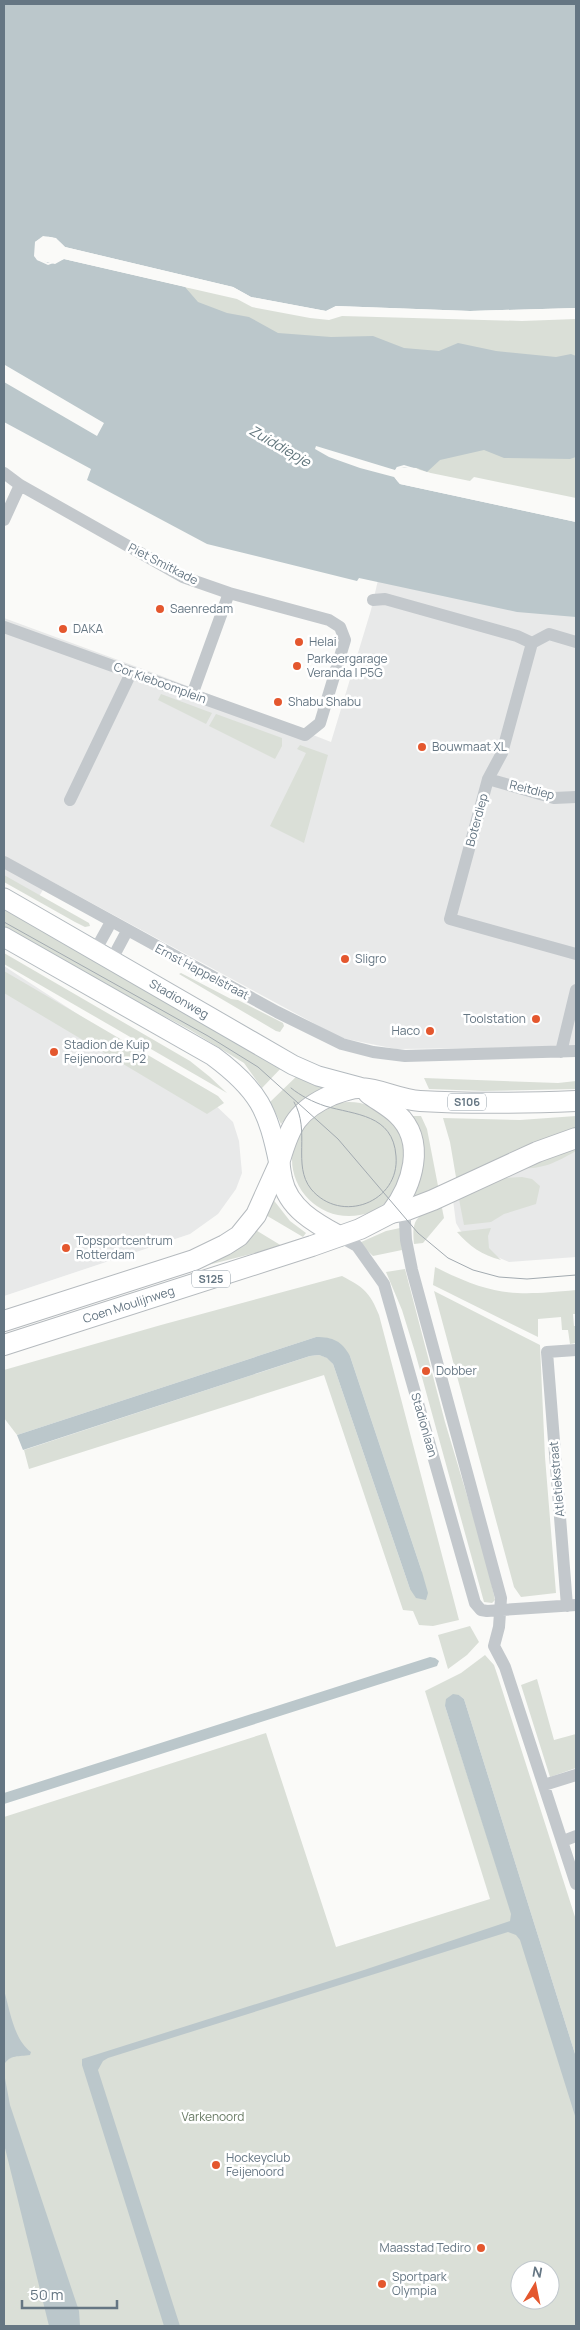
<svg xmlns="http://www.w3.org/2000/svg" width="580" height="2330" font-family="Manrope,sans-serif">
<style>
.built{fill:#e8e9e9}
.green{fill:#dadfd7;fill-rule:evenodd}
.water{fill:#bbc7cb}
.pier{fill:#fafaf8}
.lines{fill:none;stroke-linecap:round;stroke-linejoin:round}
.secondary-casing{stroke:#b3babf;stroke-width:21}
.primary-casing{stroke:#b5babe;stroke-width:22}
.street{stroke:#c3c8cc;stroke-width:12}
.secondary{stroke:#fff;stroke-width:19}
.primary{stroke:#fff;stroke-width:20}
.tram{stroke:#a2aab0;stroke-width:1}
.poi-dot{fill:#e4572e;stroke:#fff;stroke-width:2}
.labels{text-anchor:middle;stroke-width:5;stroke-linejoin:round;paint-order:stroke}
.shield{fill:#fff;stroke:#939fa8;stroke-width:1}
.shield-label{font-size:11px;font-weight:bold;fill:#657683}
.street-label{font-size:12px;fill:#657683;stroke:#fff}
.poi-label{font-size:12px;fill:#657683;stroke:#fff;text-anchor:start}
.park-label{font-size:12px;fill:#687a64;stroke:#fff}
.water-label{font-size:14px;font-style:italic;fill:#60757c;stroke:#fff}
</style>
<rect width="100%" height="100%" fill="#fafaf8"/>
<!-- built -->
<path class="built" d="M386,546l190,38v463l-180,2 -55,-11 -292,-158 -11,18 -34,-20v-260l155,57 172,67 40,-132z
M4,966l207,135 22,21 6,19 3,32 -6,16 -18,25 -28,20 -186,62z
M576,1149v108l-67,5 -26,-11 -12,-8 -11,-13 -4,-7 -3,-23 60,-29z"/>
<!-- green -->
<path class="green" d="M88,265l149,34 15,8 58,11 19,2 13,-4 180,5 54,-2v75l-206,-12z
M576,415v83l-102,-21 -4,4 -49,-10 -79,-47z
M161,694l51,19 -6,11 -48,-24z
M216,714l66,24v8l-7,13 -66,-33z
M300,745l28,10 -24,88 -34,-17 36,-73 -9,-4z
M4,875l85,48 1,3 -5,1 -10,-5 -71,-40z
M4,905l280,160 -22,23 -18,-25 -54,-33 -186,-100z
M4,953l186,108 20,16 17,16 -223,-129z
M4,971l214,125 6,7 -17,11 -203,-121z
M181,973l50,26 7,1 45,23 1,3 -4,6 -4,-1 -97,-57z
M300,1073l35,14 -37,17 -17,20 -11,-22z
M424,1078l134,5 18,-2v8l-92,2 -55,-2z
M292 1159a57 57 0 1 1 114 0a57 57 0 1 1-114 0Z
M409,1116h12l6,13 12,62 -27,11 7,-25z
M576,1116v14l-119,53 -7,-41 -7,-24 77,2z
M576,1142v9c-27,15 -31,17 -62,18z
M522,1177l10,2 8,7 -4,18 -32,10 -13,8 -27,3 -6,-31 45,-16z
M272,1198l18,23 16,12 -3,4 -39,-23z
M441,1203l3,15 -21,25 -9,1c-3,-28 5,-28 27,-41z
M400,1228l2,22 -29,6 -14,-13 27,-12z
M491,1228l-3,8 1,12 12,12c-19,-5 -32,-14 -44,-28z
M254,1229l28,17 -74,19 31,-19z
M435,1267c58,29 78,29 141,23v24h-3l1,12h2v17l-6,1 -2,-14h-6l-1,-13 -23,2v18l-105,-52z
M405,1269l40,153 41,137 9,41 -3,3 -8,-1 -69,-250 -13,-42 -16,-38z
M342,1276c21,11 28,16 37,39l80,305 -26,6 -14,-1 -6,-14 -10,-1 -79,-235 -295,94 -5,-19 286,-94 9,-1 9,3 5,6 77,225 12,-17 -72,-216 -34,-19 -299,98 -13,-17v-48l157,-45z
M434,1291l106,54 5,112 11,136 -35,4 -7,-10z
M470,1626l9,16 -12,13 -19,14 -10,-34z
M485,1655l9,10 4,12 78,243v137l-112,-358 -5,-4 -14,11 61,190 70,186v244h-572v-509l262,-84 70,214 154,-48 -65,-208 36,-18zM520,2270h30v30h-30z
M537,1679l17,61 22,-6v34l-26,9 -29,-92z"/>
<!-- water -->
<path class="water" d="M4,4h572v304l-106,3 -134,-5 -10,5 -75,-14 -18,-10 -168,-40c-10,-11 -17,-14 -30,-5l2,18 18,4 9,-5 121,28 13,15 29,11 22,4 29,16 53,4 42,-1 31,12 35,3 19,-8 38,8 60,6 15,-3 5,2v101l-6,2 -66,-1 -20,-8 -44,10 -13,12 -10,-4 -20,-1c-4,8 -3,11 3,17l176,38v95l-59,-5 -158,-34 -2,3 -150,-37 -120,-64 4,-11 -87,-47z
M316,1337c17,0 26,4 34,19l72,216 6,21 -2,7 -10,-2 -6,-9 -77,-225 -6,-6 -8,-3 -9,1 -287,94 -6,-15z
M430,1657l5,1 4,3 -2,5 -433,138v-11z
M453,1694l6,1 5,4 112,358v62l-56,-179 -4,-5 -8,-3 -400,126 -5,3 -5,9 82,256h-16l-82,-261v-6l282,-89 146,-49 1,-7 -66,-208 1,-7z
M4,1990c6,21 10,50 27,62l-1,3c-11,2 -20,-1 -26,10z
M4,2073l6,32 69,206 1,15h-31l-45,-182z"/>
<!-- pier -->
<path class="pier" d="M43,236l13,2 9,9 168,40 18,10 75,14 10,-5 134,5 106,-3v3l-106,2 -134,-5 -10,6 -75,-15 -19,-10 -167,-39 -10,-10 -11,-1 -7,4v12l2,3 9,5 17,-7 121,29 4,3 -126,-29 -16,6 -11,-5 -3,-4 1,-14z
M5,365l99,58 -7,13 -93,-54z
M316,446l79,24 2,-3 7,-2 26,8 -4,2 -10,-5 -12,-3 -6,2 -1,9 4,4 175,38v2l-176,-38 -6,-7 -34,-9 -31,-11 -14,-8z"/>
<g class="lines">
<!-- secondary casing -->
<g class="secondary-casing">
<g id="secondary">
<path id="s1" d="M4,898l289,167 25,11 41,11"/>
<path d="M4,937l209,119c46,34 55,54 66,108"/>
</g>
</g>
<!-- primary casing -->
<g class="primary-casing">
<g id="primary">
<path d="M368,1093c9,7 21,13 29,21 30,28 15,72 -6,99"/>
<path d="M339,1236c-24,-13 -51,-28 -57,-57 -1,-6 -3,-13 -2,-19 10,-34 17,-50 52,-65 8,-3 20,-8 29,-7 20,1 39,12 59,13 52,3 105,2 156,0"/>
<path d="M4,1321l190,-61 31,-15 14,-9 17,-21 23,-51"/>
<path id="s2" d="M4,1345l308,-99 48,-17 31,-16 16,-3 26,-10 104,-48 39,-14"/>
</g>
</g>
<!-- street -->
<path class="street" d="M4,473l16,12 163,92 46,16 100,27 11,7 5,13 -25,83 -15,12 -301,-108
M4,520l16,-35
M373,600l12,-1 132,37 15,7
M576,642l-27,-8 -17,9 -30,110 -14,26 -38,140 126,35
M192,695l37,-102
M488,779l66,19 22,-1
M70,800l61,-127
M4,862l273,150 65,32 31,8 32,4 171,-5
M95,951l16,-29
M111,961l16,-30
M561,1052l15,-62
M404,1204l2,36 6,30 89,328 -2,29 -5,19 11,21 71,217
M339,1236l18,10 27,38 91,319 6,7 6,1 89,-6
M567,1606l-20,-254 29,-2
M544,1785l32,-10
M563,1841l13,-5"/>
<!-- secondary -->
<use href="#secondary" class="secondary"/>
<!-- primary -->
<use href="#primary" class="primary"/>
<!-- tram -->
<path class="tram" d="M4,922l204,114 50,31 80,72 80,94 30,25 25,12 26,7 28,2 49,-4
M291,1088c10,8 22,14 34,18 30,9 68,8 71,50 4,46 -55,69 -85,33 -19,-24 0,-58 -17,-87"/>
</g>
<!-- markers -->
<g class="poi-dot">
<circle cx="160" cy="609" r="5"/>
<circle cx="63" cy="629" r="5"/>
<circle cx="299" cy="642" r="5"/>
<circle cx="297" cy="666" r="5"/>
<circle cx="278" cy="702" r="5"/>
<circle cx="422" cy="747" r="5"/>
<circle cx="345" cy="959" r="5"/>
<circle cx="536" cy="1019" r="5"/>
<circle cx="430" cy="1031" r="5"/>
<circle cx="54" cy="1052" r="5"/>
<circle cx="66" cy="1248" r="5"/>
<circle cx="426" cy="1371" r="5"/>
<circle cx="216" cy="2165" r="5"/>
<circle cx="481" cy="2248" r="5"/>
<circle cx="382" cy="2284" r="5"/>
</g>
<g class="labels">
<!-- shield labels -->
<g class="shield">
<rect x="448" y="1093.5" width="38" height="17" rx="4"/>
<rect x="192" y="1270.5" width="38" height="17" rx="4"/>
</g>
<g class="shield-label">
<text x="467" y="1106">S106</text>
<text x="211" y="1283">S125</text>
</g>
<!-- street labels -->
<g class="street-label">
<text transform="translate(163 564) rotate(27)" y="4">Piet Smitkade</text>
<text transform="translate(160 683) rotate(20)" y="4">Cor Kieboomplein</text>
<text transform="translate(532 790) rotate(14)" y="4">Reitdiep</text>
<text transform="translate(477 820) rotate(-75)" y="4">Boterdiep</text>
<text transform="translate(202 972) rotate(28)" y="4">Ernst Happelstraat</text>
<text dy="4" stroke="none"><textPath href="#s1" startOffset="202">Stadionweg</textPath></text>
<text dy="4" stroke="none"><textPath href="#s2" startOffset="131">Coen Moulijnweg</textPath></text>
<text transform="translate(424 1425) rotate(74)" y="4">Stadionlaan</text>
<text transform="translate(557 1479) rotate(-95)" y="4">Atletiekstraat</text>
</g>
<!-- poi labels -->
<g class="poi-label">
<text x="170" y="613">Saenredam</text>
<text x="73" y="633">DAKA</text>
<text x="309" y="646">Helai</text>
<text x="307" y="663">Parkeergarage<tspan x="307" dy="14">Veranda | P5G</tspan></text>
<text x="288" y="706">Shabu Shabu</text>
<text x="432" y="751">Bouwmaat XL</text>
<text x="355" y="963">Sligro</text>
<text x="526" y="1023" text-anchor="end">Toolstation</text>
<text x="420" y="1035" text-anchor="end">Haco</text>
<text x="64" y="1049">Stadion de Kuip<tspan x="64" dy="14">Feijenoord - P2</tspan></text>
<text x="76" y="1245">Topsportcentrum<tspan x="76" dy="14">Rotterdam</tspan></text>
<text x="436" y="1375">Dobber</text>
<text x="226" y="2162">Hockeyclub<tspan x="226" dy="14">Feijenoord</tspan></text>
<text x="471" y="2252" text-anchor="end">Maasstad Tediro</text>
<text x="392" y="2281">Sportpark<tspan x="392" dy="14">Olympia</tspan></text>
</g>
<!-- park labels -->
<g class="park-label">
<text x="213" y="2121">Varkenoord</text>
</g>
<!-- water labels -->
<g class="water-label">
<text transform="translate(280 446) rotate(30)" y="5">Zuiddiepje</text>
</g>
</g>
<!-- border -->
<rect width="580" height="2330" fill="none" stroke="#657683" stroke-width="10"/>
<!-- north arrow -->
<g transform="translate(535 2285) rotate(10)"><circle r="24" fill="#ffffff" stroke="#c1c8cd"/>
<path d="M0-4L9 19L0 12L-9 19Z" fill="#e4572e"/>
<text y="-8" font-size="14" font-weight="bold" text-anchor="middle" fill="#657683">N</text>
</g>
<!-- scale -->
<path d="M22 2300v8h95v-8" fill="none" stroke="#657683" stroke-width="2.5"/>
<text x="30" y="2300" font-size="15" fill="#657683" stroke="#ffffff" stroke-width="4" paint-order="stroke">50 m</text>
</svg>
